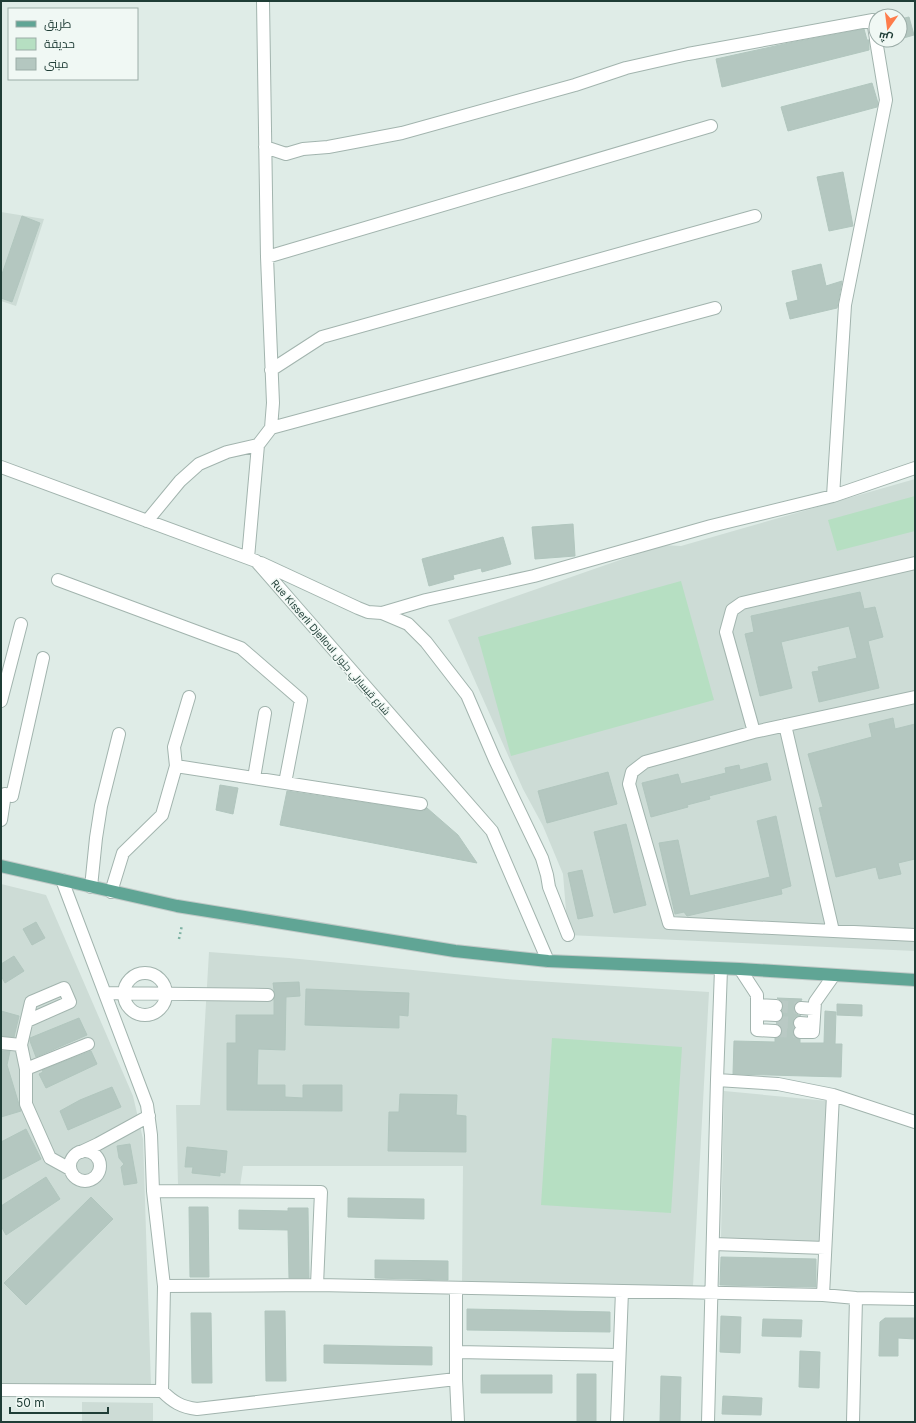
<svg xmlns="http://www.w3.org/2000/svg" width="916" height="1423" font-family="Inter,Cairo,sans-serif">
<style>
.built{fill:#cddcd6}
.green{fill:#b6dfc2}
.building{fill:#b4c7c0;stroke:#b1c6be}
.lines{fill:none;stroke-linecap:round;stroke-linejoin:round}
.minor-tunnel{stroke:#b9c9c4;stroke-width:12;stroke-dasharray:12 6;stroke-linecap:butt}
.minor-casing{stroke:#a2b4ae;stroke-width:14}
.major-casing{stroke:#c0c9c7;stroke-width:14}
.path{stroke:#7db2a3;stroke-width:2.5;stroke-dasharray:2 3;stroke-linecap:butt}
.minor{stroke:#fff;stroke-width:12}
.major{stroke:#60a595;stroke-width:12}
.labels{text-anchor:middle;stroke-width:3;stroke-linejoin:round;paint-order:stroke}
.street-label{font-size:10px;fill:#1f3d36;stroke:#f0f8f4}
</style>
<rect width="100%" height="100%" fill="#dfece7"/>
<!-- built -->
<path class="built" d="M1,212l43,7 -28,87 -15,-5z
M915,479v472l-347,-16 -5,-61 -20,-48 -20,-37 -75,-169 215,-75 18,1z
M1,884l45,11 87,201 10,43 8,247 -150,-3z
M209,952l80,6 217,21 203,13 -16,294h-231l1,-120h-220l-3,20 -62,-2 -2,-79h24z
M724,1091l104,10 -9,142 -98,-5z
M82,1402l71,1v19h-71z"/>
<!-- green -->
<path class="green" d="M915,496v35l-78,20 -9,-31z
M681,581l33,119 -203,56 -33,-119z
M552,1038l130,9 -11,166 -130,-8z"/>
<!-- building -->
<path class="building" d="M909,17l5,18 -14,4v-20z
M864,29l3,11h2v10l-147,37 -6,-28 73,-16z
M872,83l6,20 -1,4 -89,24 -7,-24z
M843,172l10,54 -24,5 -12,-54z
M22,216l18,7 -28,79 -11,-4v-21z
M821,264l5,22 16,-5 -5,27 -47,11 -4,-16 12,-3 -6,-29z
M573,524l2,32 -40,3 -3,-32z
M503,537l8,27 -29,8 -1,-4 -28,7 1,4 -25,7 -7,-27z
M860,592l4,17 11,-2 8,30 -15,4 11,47 -60,14 -7,-30 7,-1 -1,-4 39,-9 -8,-32 -68,16 11,46 -32,8 -15,-62 9,-2 -3,-16z
M893,718l2,11 20,-5v135l-17,4 3,11 -22,5 -3,-12 -40,10 -17,-69 4,-1 -15,-53 64,-17 -3,-13z
M767,763l4,17 -62,16 1,3 -23,6 1,2 -37,10 -9,-34 36,-9 3,10 45,-11 -1,-5 14,-3 1,5z
M608,772l9,32 -70,19 -9,-32z
M220,785l18,3 -5,26 -17,-4z
M287,791l133,20h4l3,-3 31,27 19,28 -197,-38z
M776,816l15,70 -10,3 1,5 -95,22 -3,-4 -9,2 -16,-71 19,-3 12,56 80,-19 -13,-56z
M626,824l20,81 -32,8 -20,-81z
M582,870l11,46 -15,3 -10,-46z
M36,922l9,16 -13,7 -9,-16z
M14,956l10,15 -19,12 -4,-7v-12z
M299,982l1,14 -14,1 -1,53 -27,-1 -1,36h28v12l18,1v-13h39v26l-115,-1v-67h9v-28h38v-16l1,-4 -1,-5 -1,-7z
M306,989l103,4 -1,23 -9,-1v13l-94,-3z
M777,998l25,1 -1,2 -6,2 -1,5 2,6 5,2 -7,2 -1,5 1,4 -1,5v3l3,3 4,1v4h24l1,-32 11,1 -1,32h7l-1,33 -108,-3 1,-33 41,1v-4l6,-3 1,-7 -6,-6 4,-1 2,-2 1,-4 -1,-4 1,-5 -1,-4z
M837,1004l25,1v11l-25,-1z
M1,1011l18,5 -5,21 -13,-1z
M79,1018l8,17 -51,22 -6,-16v-3z
M1,1051h9l-3,14 14,46 -20,6z
M91,1051l6,13 -51,24 -7,-14 4,-2 -1,-2z
M112,1087l9,20 -53,23 -8,-19 20,-11z
M400,1094l57,1 -1,20 10,1v36l-78,-1 1,-39h10z
M26,1129l15,30 -40,21v-38z
M130,1144l7,39 -13,2 -3,-18 3,-3 -5,-6 -2,-12z
M187,1147l40,4 -2,22 -5,-1v4l-28,-3 1,-6h-8z
M46,1177l14,22 -54,36 -5,-9v-20z
M91,1197l22,22 -87,86 -22,-22z
M348,1198l76,1v20l-76,-2z
M189,1207h19l1,70h-19z
M288,1208h20l1,70h-20l-1,-48 -49,-1v-19l49,1z
M721,1257l95,2v28l-96,-2z
M375,1260l73,1v19l-73,-2z
M467,1309l143,3v20l-143,-2z
M265,1311h20l1,70h-20z
M191,1313h20l1,70h-20z
M721,1316l20,1 -1,36 -20,-1z
M885,1318h30v21l-17,-1v18h-19l1,-34z
M763,1319l39,1 -1,17 -39,-1z
M324,1345l108,2v18l-108,-2z
M800,1351l20,1 -1,36 -20,-1z
M577,1374h19v48h-19z
M481,1375h71v18h-71z
M661,1376l20,1 -1,45h-20z
M723,1396l39,2 -1,17 -39,-1z"/>
<g class="lines">
<!-- minor-tunnel -->
<path class="minor-tunnel" d="M776,1006l25,2
M776,1022l24,1
M775,1031l25,1"/>
<!-- minor casing -->
<g class="minor-casing">
<path id="minor" d="M265,147l21,7 17,-5 25,-2 74,-14 173,-48 51,-17 62,-14 185,-34 3,19
M267,257l444,-131
M271,370l51,-33 433,-121
M271,428l444,-120
M1,467l255,94 236,270 56,130
M833,496l12,-191 41,-205 -10,-60
M147,521l33,-40 19,-17 28,-12 31,-7 13,-17 2,-25 -6,-146 -4,-256
M248,558l10,-113
M261,563l97,45 10,4 14,1 44,-13 108,-24 177,-50 122,-30 82,-28
M915,563l-173,40 -10,7 -6,22 28,100 -109,30 -13,10 -3,12 40,139 246,12
M58,580l183,68 60,52 -16,83
M382,613l26,11 18,18 41,53 28,65 47,98 5,17 2,12 19,48
M1,701l20,-77
M785,725l48,206
M754,732l161,-35
M176,766l245,38
M254,778l11,-65
M1,820l4,-26 7,2 31,-138
M62,880l85,225 4,30 2,56 11,95 -2,105
M91,887l5,-49 5,-32 18,-72
M111,892l12,-39 39,-38 14,-49 -2,-19 15,-50
M740,969l17,26v35l18,1
M124 994a21 21 0 1 1 42 0a21 21 0 1 1-42 0Z
M105,993l163,2
M757,1005l19,1
M801,1008l13,1
M757,1014l19,1
M27,1021l43,-19 -6,-14 -33,14 -10,43 5,24v35l24,54 20,11
M800,1023l13,1
M800,1032h13l2,-30 19,-27
M1,1043l20,2
M26,1069l62,-25
M717,1080l61,4 55,11 82,27
M70 1166a15 15 0 1 1 30 0a15 15 0 1 1-30 0Z
M81,1152l17,-8 51,-28
M153,1191l168,1 -4,93
M713,1244l112,4
M164,1286l153,-1 506,10 33,3 59,1
M823,1295l10,-200
M456,1352l163,3
M456,1379l2,43
M1,1390l161,1c11,11 19,16 35,18l259,-30v-91
M617,1422l5,-131
M708,1422l9,-342 4,-111
M853,1422l3,-124"/>
</g>
<!-- major casing -->
<g class="major-casing">
<path id="major" d="M1,866l176,40 278,45 93,10 192,8 175,11"/>
</g>
<!-- path -->
<path class="path" d="M179,939l3,-14"/>
<!-- minor -->
<use href="#minor" class="minor"/>
<!-- major -->
<use href="#major" class="major"/>
</g>
<g class="labels">
<!-- street labels -->
<g class="street-label">
<text transform="translate(331 647) rotate(49)" y="4">Rue Kisserli Djelloul شارع قيسارلي جلول</text>
</g>
</g>
<!-- border -->
<rect width="916" height="1423" fill="none" stroke="#1f3d36" stroke-width="4"/>
<!-- legend -->
<rect x="8" y="8" width="130" height="72" fill="#f0f8f4" stroke="#9cada8"/>
<rect x="16" y="21" width="20" height="6" fill="#60a595" stroke="#9cada8"/>
<text x="44" y="28" font-size="12" fill="#1f3d36">طريق</text>
<rect x="16" y="38" width="20" height="12" fill="#b6dfc2" stroke="#9cada8"/>
<text x="44" y="48" font-size="12" fill="#1f3d36">حديقة</text>
<rect x="16" y="58" width="20" height="12" fill="#b4c7c0" stroke="#9cada8"/>
<text x="44" y="68" font-size="12" fill="#1f3d36">مبنى</text>
<!-- north arrow -->
<g transform="translate(888 28) rotate(194)"><circle r="19" fill="#f0f8f4" stroke="#9cada8"/>
<path d="M0-3L7 15L0 10L-7 15Z" fill="#fe7c4b"/>
<text y="-6" font-size="11" font-weight="bold" text-anchor="middle" fill="#1f3d36">ش</text>
</g>
<!-- scale -->
<path d="M10 1407v6h98v-6" fill="none" stroke="#1f3d36" stroke-width="2"/>
<text x="16" y="1407" font-size="12" fill="#1f3d36" stroke="#f0f8f4" stroke-width="3" paint-order="stroke">50 m</text>
</svg>
